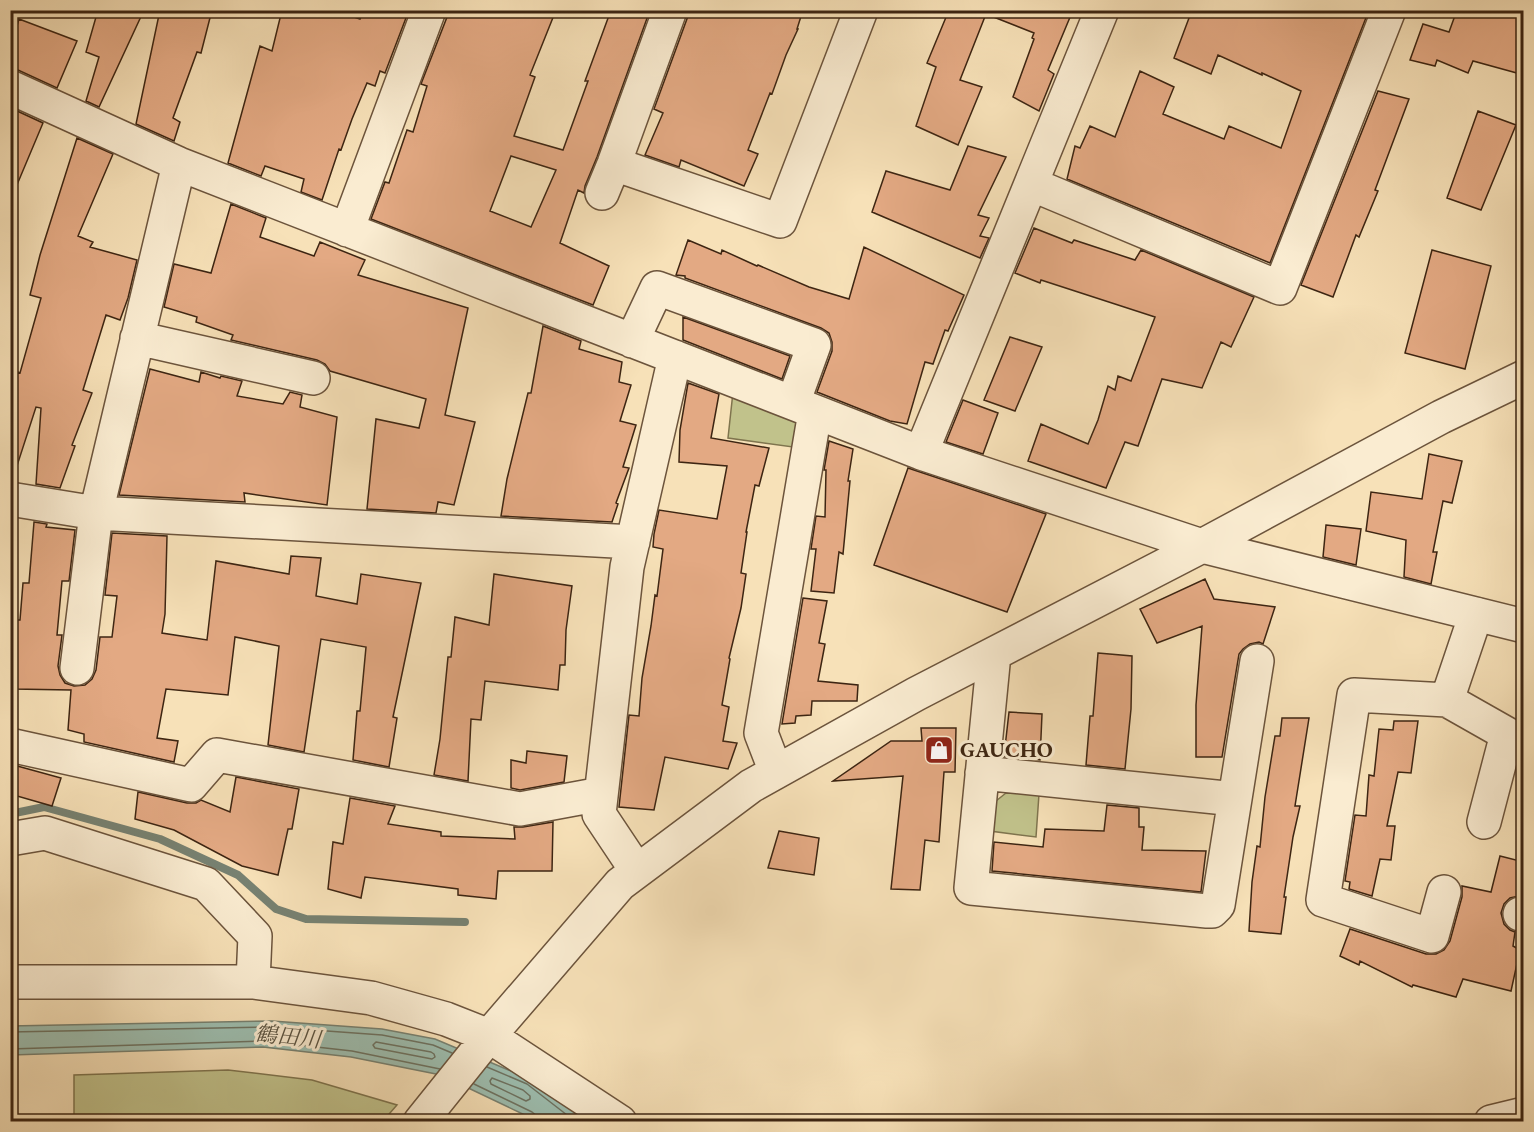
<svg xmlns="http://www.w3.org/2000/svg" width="1534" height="1132" font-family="'EB Garamond','Noto Serif JP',serif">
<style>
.green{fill:#c1c28b;stroke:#7f744e;stroke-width:1.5}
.water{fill:#9dbeb0;stroke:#778171;stroke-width:1.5}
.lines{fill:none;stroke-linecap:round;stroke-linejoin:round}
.shore{stroke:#6d7261;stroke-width:1.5}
.stream{stroke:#778171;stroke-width:8}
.building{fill:#e3a983;stroke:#3d2512;stroke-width:1.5;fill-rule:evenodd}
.minor-casing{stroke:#6c543c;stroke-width:36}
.minor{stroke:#faecd1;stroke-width:33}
.labels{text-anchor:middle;stroke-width:6;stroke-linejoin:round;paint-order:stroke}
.poi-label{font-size:21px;font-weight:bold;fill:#3d2512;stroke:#faecd1;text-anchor:start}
.water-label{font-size:22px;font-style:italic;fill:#5a5341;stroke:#faecd1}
</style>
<rect width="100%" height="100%" fill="#f7e1b8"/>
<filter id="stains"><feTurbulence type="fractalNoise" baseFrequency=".00333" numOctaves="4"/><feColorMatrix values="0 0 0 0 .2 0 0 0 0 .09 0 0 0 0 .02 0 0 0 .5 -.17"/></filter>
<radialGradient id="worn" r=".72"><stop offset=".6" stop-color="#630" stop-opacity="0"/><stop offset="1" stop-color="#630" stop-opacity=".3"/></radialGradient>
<!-- green -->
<path class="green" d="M733,392l57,19 8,14 -5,22 -65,-9z
M1006,793l33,1 -3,43 -46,-6 1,-26z
M228,1070l84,10 85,25 -14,16h-309v-46z"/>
<!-- water -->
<path class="water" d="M272,1021l110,8 53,10 95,40 56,42h-51l-6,-4 -88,-42 -90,-18 -88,-10 -252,8 -1,-29z"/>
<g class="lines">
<!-- shore -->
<path class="shore" d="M10,1032l262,-5 110,8 51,10 19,8
M376,1042l55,10 3,2 1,3 -3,2 -57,-11 -2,-3z
M10,1049l253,-8 89,10 88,18
M487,1067l40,17 49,38
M492,1078l31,12 7,6v3l-4,2 -35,-17 -1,-3z
M474,1084l58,28 5,4 1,6"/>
<!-- stream -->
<path class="stream" d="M10,814l34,-7 116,32 78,36 38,34 30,10 159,3"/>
</g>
<!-- building -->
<path class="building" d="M98,10h46l-45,97 -13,-6 13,-44 -13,-5z
M160,10h52l-11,43 -4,-1 -24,66 7,4 -6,19 -38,-17z
M282,10h51l27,9 4,-9h45l-24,63 -5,-2 -5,15 -8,-3 -15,36 -11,31 -2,-1 -17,51 -21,-8 3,-13 -39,-13 -4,10 -33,-13 32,-117 12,5z
M447,10h109l-26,65 5,2 -21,59 49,14 25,-69h-3l26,-71h39l-53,147 -12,29 -1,7 -6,-3 -18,53 49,23 -16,39 -222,-86 14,-37 4,1 18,-53 6,2 14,-46 -6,-2 26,-67zM511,156l45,14 -25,57 -41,-16z
M688,10h115l-6,19h1l-12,26 -14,39 -2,-1 -22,57 10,4 -14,32 -63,-26 -2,7 -34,-12 18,-42 -9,-4 34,-93z
M949,10h124l-25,60 6,4 -15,37 -26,-14 21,-58 -2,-1 2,-5 -48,-19 -26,66 22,7 -24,58 -42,-19 20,-59 -9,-4z
M1192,10h177l-99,253 -203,-84 8,-33 5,2 10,-22 25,11 25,-66 34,16 -11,27 61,25 5,-13 52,22 20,-57 -39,-18v2l-44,-20 -7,19 -37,-16z
M1457,10h57l10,2v63l-51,-14 -5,12 -31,-13 -2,6 -25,-6 13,-36 26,8z
M19,19l58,22 -20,47 -39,-18 -8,-1v-19z
M1378,91l31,8 -34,91 3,1 -19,46 -3,-2 -23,62 -32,-12z
M15,110l28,13 -32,76 -1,-74z
M1478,111l38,14 -35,85 -34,-12z
M77,138l36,16 -35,82 15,6 -3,5 47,13 -9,38 -8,22 -14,-5 -23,75 9,3 -20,52 3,1 -15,42 -24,-4 5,-76 -5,-1 -21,65 -5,-1v-75l8,-24 2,1 21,-75 -11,-3 10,-40z
M968,146l38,11 -28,58 11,3 -9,18 9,2 -9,20 -108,-46 14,-41 64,19z
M231,204l35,14 -6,19 54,19 6,-14 45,18 -7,15 110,33 -23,107 30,7 -21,83 -16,-3 -2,11 -69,-4 9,-90 43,9 7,-29 -96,-28 -5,-7 -8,-4 -86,-20 2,-5 -37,-13 1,-5 -33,-10 10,-43 37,9z
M1034,228l38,15 2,-3 61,20 6,-10 113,47 -23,50 -10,-5 -19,46 -40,-9 -24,67 -13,-4 -19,46 -78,-27 13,-37 47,20 10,-24 10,-34 7,4 3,-14 13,5 24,-64 -114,-37 -1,3 -25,-10z
M688,240l33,14 1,-4 35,16 1,-1 51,22 40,12 15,-52 100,48 -16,36 -3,-1 -12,34 -8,-2 -18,62 -17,-3 -73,-29 15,-41v-9l-3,-9 -8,-5 -136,-50v-2l-9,-1z
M1432,250l59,16 -26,103 -60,-16z
M683,317l107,39 -8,23 -99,-39z
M543,326l38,15 -2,8 43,13 -3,20 12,3 -11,36 16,4 -13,42 6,1 -13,35 2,1 -6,18 -111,-6 6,-37 21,-86h3z
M1010,337l32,10 -27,64 -31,-11z
M150,369l49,13 2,-10 19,6 1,-2 21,5 -5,15 46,8 7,-12 12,3 -2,12 37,10 -10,88 -83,-12 1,9 -126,-7z
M688,383l31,11 -8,44 58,10 -10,38 -4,-1 -9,47h1l-6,41 5,1 -5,34 -12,50 1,1 -8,46 7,2 -6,34 14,2 -9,26 -63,-12 -11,53 -35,-3 10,-92 10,1 3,-38 9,-52 4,-31 2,1 6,-47 -10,-2 1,-13 5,-24 58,9 10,-53 -48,-4 1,-32z
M963,400l35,13 -15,41 -37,-12z
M829,441l24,8 -5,32h2l-7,73 -4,-2 -5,41 -23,-2 5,-42h-5l5,-33 9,1 1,-47h-2z
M1429,454l33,7 -10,42 -9,-2 -10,51h4l-6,32 -27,-7 2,-37 -40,-9 5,-39 51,7z
M908,468l138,46 -39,98 -133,-47z
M34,522l13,2 -1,3 29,3 -6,51h-7l-5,54h5l-4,31 2,9 5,8 9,3 11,-1 7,-6 4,-9 4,-33h12l5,-41 -12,-1 7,-62 55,3 -2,78 -3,19 45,7 9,-79 73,13 2,-18 30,2 -5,38 41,8 4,-30 60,9 -28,134 4,1 -8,49 -36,-7 4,-49h3l6,-64 -45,-8 -17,113 -36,-7 11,-99 -44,-9 -7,58 -62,-6 -9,49 21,3 -4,21 -90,-20v-8l-16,-4 3,-40 -58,-1 4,-69h3l3,-37h6z
M1326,525l35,4 -5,36 -33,-8z
M494,574l78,12 -6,44 -1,35h-5l-2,25 -73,-9 -4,39 -10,-1 -3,62 -34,-6 6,-36 8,-82h3l4,-40 34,8z
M1205,579l9,20 61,8 -12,37 -4,-2 -9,2 -7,5 -4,5 -17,103h-26v-52l6,-79 -45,17 -17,-34z
M803,598l24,3 -8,42 6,1 -7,37 40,4 -1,16h-45l-1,14 -15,1 -1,7 -13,1z
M1098,653l34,3 -1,53 -6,60 -39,-4 4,-49h3z
M1009,712l33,2 -2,46 -36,-4z
M1282,718h27l-14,88h5l-7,31 -9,60h2l-5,37 -32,-3 3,-49 5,-36 3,1 5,-50 10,-61h5z
M1394,721h24l-7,52 -13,-1 -11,54h8l-4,34 -11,-1 -8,37 -23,-7 1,-7 -5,-1 10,-66 11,1 3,-41 5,1 5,-47 14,1z
M921,728h35l-1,44h-11l-5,70 -14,-2 -5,50 -29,-1 12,-113 -70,5 58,-40h31z
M527,751l40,5 -3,26 -44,8 -9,-2v-28l15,3z
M10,764l51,14 -9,28 -42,-12z
M236,777l63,12 -7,40h-4l-10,46 -36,-9 -68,-36 -39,-11 3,-27 49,11h9l5,-3 29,12z
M350,798l45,8 -7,18 53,8v4l74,3 -1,-12h9l30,-5 -1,49h-54l-2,28 -38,-4v-6l-93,-12 -4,21 -33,-9 5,-47 10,2z
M1107,805l32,3v19h5l-2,23 64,1 -5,41 -209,-21 2,-29 49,5 2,-18 59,2z
M779,831l40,7 -5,37 -46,-7z
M1500,856l24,6v33l-14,3 -6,6 -3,9 3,11 6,6 5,2 -2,14 7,4 -9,41 -48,-12 -7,18 -43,-12 -1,2 -52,-26 -1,4 -19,-9 10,-27 76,25h10l8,-4 6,-9 12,-44v-11l29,6z"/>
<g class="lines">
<!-- minor casing -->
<g class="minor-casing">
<path id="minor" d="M10,87l169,77 742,289 281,93 322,80
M614,164l166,57 81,-211
M1031,184l249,104 109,-278
M602,193l12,-29 56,-154
M347,230l82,-220
M137,338l176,40
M632,341l25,-53 157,57 -21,58
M921,453l181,-443
M10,499l86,14 537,29
M994,654l-23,234 236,23h5l6,-6 39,-244
M77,668l19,-155 83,-349
M1447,700l60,34 -23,88
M10,745l181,40 26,-30 303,54 81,-15
M776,772l-15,-39 54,-321
M982,773l253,26
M10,839l35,-6 161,51 49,52 -2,46
M637,871l-38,-57 28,-247 48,-210
M1444,892l-12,44 -109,-36 31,-205 93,5 29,-86
M1520,914h4
M10,982h243l118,16 75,21 43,17 131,86
M420,1122l69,-86 131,-152 131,-98 165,-92 286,-148 239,-129 83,-40
M1491,1122l33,-8"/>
</g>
<!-- minor -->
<use href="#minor" class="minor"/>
</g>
<!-- icons -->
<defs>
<g id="shop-square" transform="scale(1.5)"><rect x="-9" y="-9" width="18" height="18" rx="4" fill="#8f2418" stroke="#faecd1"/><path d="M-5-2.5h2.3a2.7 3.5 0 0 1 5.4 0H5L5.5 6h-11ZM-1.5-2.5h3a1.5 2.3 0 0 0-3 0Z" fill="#fff"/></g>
</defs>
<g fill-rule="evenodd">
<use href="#shop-square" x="939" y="750"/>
</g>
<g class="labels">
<!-- poi labels -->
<g class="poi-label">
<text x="960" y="757">GAUCHO</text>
</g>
<!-- water labels -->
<g class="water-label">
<text transform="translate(288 1036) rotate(6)" y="8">鶴田川</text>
</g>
</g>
<!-- margin -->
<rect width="1534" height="1132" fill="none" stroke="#f7e1b8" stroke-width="36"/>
<rect x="12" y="12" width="1510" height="1108" fill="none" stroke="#3d2512" stroke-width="3"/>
<rect x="18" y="18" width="1498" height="1096" fill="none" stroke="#3d2512" stroke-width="1.5"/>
<rect width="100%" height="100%" filter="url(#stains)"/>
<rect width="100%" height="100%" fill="url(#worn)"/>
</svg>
